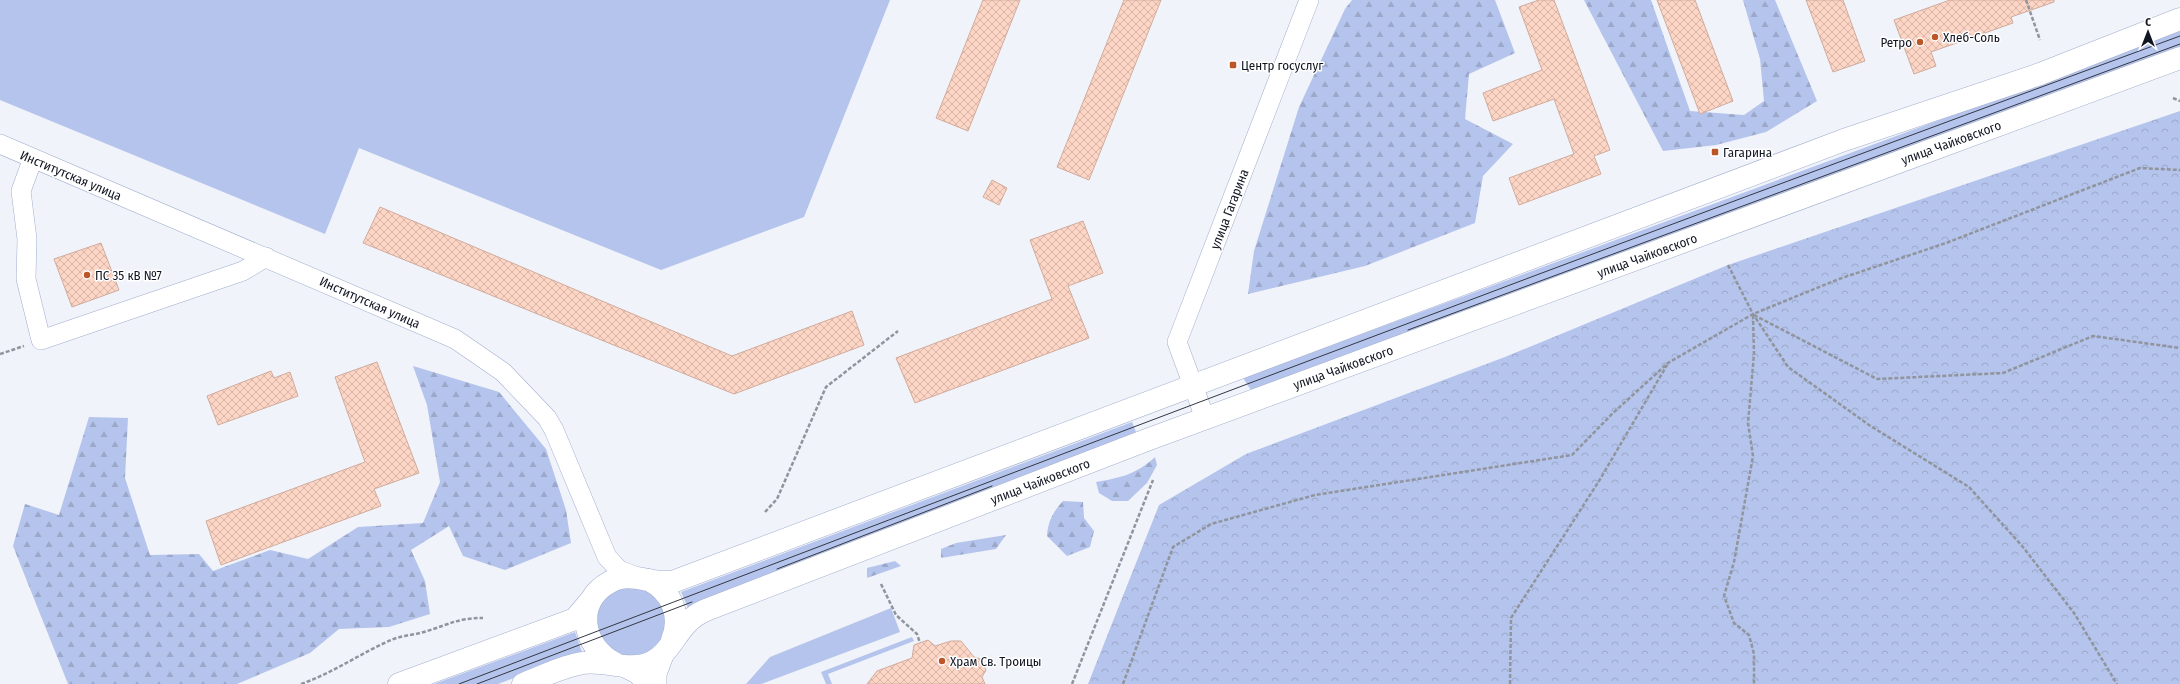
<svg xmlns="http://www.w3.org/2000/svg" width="2180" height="684" font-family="'Fira Sans Condensed',sans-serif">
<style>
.grass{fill:#b5c4ec}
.forest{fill:url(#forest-firs)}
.park{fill:url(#park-crowns)}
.building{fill:url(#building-cross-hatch);stroke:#d1ab9c}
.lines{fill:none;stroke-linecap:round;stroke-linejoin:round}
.minor-casing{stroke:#a2aecf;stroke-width:20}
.major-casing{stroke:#a2aecf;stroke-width:23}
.path{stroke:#90949d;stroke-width:2.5;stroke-dasharray:4 2;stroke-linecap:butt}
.minor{stroke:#fff;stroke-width:19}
.major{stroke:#fff;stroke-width:22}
.tram{stroke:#343843;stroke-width:1}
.poi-dot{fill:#bc5627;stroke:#fff;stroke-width:1.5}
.labels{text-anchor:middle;stroke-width:3;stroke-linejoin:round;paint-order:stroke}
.poi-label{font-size:13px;fill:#121622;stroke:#fff;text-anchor:start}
.street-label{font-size:13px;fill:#121622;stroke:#fff}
</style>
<defs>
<pattern id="forest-firs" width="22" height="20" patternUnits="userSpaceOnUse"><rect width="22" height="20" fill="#b5c4ec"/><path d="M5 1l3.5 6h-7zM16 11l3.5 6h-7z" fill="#9ba8ca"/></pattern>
<pattern id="park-crowns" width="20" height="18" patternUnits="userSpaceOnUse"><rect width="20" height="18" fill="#b5c4ec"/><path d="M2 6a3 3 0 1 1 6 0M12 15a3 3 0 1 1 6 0" fill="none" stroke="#9ba8ca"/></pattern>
<pattern id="building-cross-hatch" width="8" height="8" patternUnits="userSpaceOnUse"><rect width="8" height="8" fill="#fcd5c5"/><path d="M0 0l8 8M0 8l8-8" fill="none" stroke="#d7b6a9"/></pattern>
</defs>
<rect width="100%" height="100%" fill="#f0f3fa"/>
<!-- grass -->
<path class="grass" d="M0,0h890l-86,217 -143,53 -302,-122 -34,86 -325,-134z
M2180,31v18l-927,344 -10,-15z
M1132,422l6,15 -450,171 -7,-16z
M627,581l40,20 -3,44 -35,17 -33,-21 3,-44z
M891,608l9,24 -139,52h-15l24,-27z
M575,632l7,20 -84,32h-64z
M912,637l2,4 -86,33 4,10h-6l-5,-12z"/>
<!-- forest -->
<path class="forest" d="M1352,0h143l20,53 -46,21 -4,45 48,25 -30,32 -8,47 -110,43 -117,28 6,-43 45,-144 46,-98z
M1584,0h67l39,111 54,4 20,-14 -4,-42 -17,-59h32l42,101 -51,31 -50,13 -53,6z
M413,366l86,26 47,57 20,61 5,33 -66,27 -42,-14 -14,-30 -38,24 14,31 5,33 -41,13 -50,2 -29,24 -73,31h-169l-55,-138 12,-42 34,11 30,-98 39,1 -3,60 25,77 49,-1 14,17 57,-21 38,9 50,-32 65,-4 17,-41 -13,-77z
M1155,457l2,8 -10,18 -19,18h-16l-13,-8 -3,-11c24,-4 41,-8 59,-25z
M1063,501l20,1 1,16 10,13 -4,16 -23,9 -20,-20c1,-15 6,-24 16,-35z
M1006,535l-10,14 -55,9v-9l15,-6z
M895,561l6,5 -34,12v-10z"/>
<!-- park -->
<path class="park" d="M2180,111v573h-1092l71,-179 87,-51 259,-97 223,-92z"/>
<!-- building -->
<path class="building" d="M983,0h37l-52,131 -32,-13z
M1124,0h37l-72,180 -32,-13z
M1539,0h15l56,150 -16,6 7,18 -82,31 -10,-27 65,-24 -20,-55 -61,22 -10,-28 59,-23 -23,-63z
M1657,0h38l38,101 -33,13z
M1806,0h37l22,61 -32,11z
M1950,0h104v2l-43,15 2,6 -82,29 5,14 -22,8 -20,-54z
M992,180l15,8 -8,17 -16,-8z
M380,207l352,149 120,-45 12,34 -130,49 -371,-151z
M1083,221l20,52 -35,13 21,52 -174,65 -19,-45 156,-59 -22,-59z
M101,243l18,47 -47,17 -18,-48z
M377,362l42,111 -45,16 7,17 -160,59 -15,-44 159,-59 -30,-85z
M271,371l3,7 16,-6 8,24 -80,29 -11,-29z
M928,640l7,6 16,-5h10l13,16 7,2 5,11 -4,7 3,7h-118l10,-13 35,-13 2,-13z"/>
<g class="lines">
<!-- minor casing -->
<g class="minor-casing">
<path id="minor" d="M0,144l455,195 48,33 44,46 7,12 53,127 12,13 16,6
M33,158l-12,33 6,48 -1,40 15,61 202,-69 23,-14
M1205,418l-28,-76 132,-342
M621,666l16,8 9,10
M657,684v-10l9,-24"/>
</g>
<!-- major casing -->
<g class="major-casing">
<path id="major" d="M649,580c23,12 33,36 23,60
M616,664c-35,-17 -42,-63 -6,-82 22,-13 43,5 65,-1l1169,-441 196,-66 140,-55
M399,684l176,-65 16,-19
M523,684c19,-7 39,-18 60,-21 23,-4 46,10 69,-1 23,-12 25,-40 54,-52l438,-169 1036,-383"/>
</g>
<!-- path -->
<path class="path" d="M2026,0l14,40
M2173,98l7,3
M1728,265l25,49 35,53 81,58 100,62 54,60 51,66 43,71
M1753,315l1,39 -6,69 5,33 -19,106 -10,34 10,27 15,12 5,19v30
M1754,315l123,64 126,-6 90,-37 87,12
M0,354l24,-8
M765,512l12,-13 49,-112 72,-56
M881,584l15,31 21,19 3,9
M301,684c32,-11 60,-31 90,-44 11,-5 25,-5 36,-9 23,-7 31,-13 56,-13
M1072,684l81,-204
M1123,684l50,-137 38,-23 104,-29 257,-40 41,-42 55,-50 85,-49 86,-35 107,-36 194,-75 40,2
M1510,684l1,-66 88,-137 68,-116"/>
<!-- minor -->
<use href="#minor" class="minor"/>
<!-- major -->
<use href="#major" class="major"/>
<!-- tram -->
<path class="tram" d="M1408,330l772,-286
M777,569l215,-83
M459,684c573,-219 1146,-437 1721,-648
M477,684l215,-82"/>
</g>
<!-- markers -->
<g class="poi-dot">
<circle cx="1935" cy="37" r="4"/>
<circle cx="1920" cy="42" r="4"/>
<rect x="1229" y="61" width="8" height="8" rx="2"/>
<rect x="1711" y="148" width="8" height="8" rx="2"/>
<circle cx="87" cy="275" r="4"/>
<circle cx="942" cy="661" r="4"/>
</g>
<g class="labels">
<!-- poi labels -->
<g class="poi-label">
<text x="1943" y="42">Хлеб-Соль</text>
<text x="1912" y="47" text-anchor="end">Ретро</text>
<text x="1241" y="70">Центр госуслуг</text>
<text x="1723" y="157">Гагарина</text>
<text x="95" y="280">ПС 35 кВ №7</text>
<text x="950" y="666">Храм Св. Троицы</text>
</g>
<!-- street labels -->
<g class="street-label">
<text transform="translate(1951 142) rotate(-20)" y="5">улица Чайковского</text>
<text transform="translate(71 175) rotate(23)" y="5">Институтская улица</text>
<text transform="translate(1229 209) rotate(-69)" y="5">улица Гагарина</text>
<text transform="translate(1647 255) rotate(-20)" y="5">улица Чайковского</text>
<text transform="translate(370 302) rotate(24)" y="5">Институтская улица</text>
<text transform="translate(1343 367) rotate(-20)" y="5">улица Чайковского</text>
<text transform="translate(1040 481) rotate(-21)" y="5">улица Чайковского</text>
</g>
</g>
<!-- north arrow -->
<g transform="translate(2148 32)" stroke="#ffffff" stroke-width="3" paint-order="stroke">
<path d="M0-3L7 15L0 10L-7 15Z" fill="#121622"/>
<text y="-6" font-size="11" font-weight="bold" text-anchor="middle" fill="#121622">С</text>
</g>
</svg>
